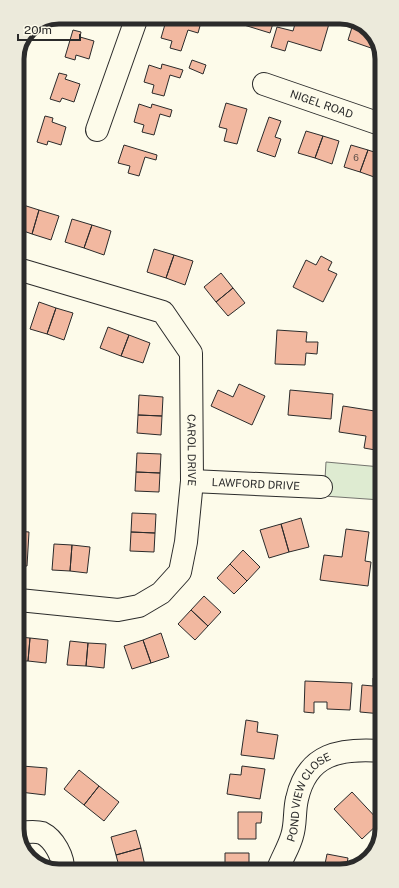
<svg xmlns="http://www.w3.org/2000/svg" width="399" height="888" font-family="'Public Sans',sans-serif">
<style>
.green{fill:#deebd1;stroke:#74746e}
.building{fill:#f2b8a0;stroke:#2b2b2b}
.lines{fill:none;stroke-linecap:round;stroke-linejoin:round}
.minor-casing{stroke:#2b2b2b;stroke-width:24}
.minor{stroke:#fdfbea;stroke-width:22}
.labels{text-anchor:middle;stroke-width:3;stroke-linejoin:round;paint-order:stroke}
.number-label{font-size:9px;fill:#5d4e48}
.street-label{font-size:11px;fill:#2b2b2b;stroke:#fdfbea}
.rim{fill:none;stroke:#2b2b2b;stroke-width:5}
</style>
<rect width="100%" height="100%" fill="#fdfbea"/>
<!-- green -->
<path class="green" d="M326,462l55,5v33l-57,-4z"/>
<!-- building -->
<path class="building" d="M246,17h29l-5,16 -26,-8z
M297,17h34l-10,34 -33,-10 -3,10 -14,-4 6,-20 16,4z
M180,20l20,6 -2,7 -10,-3 -7,21 -11,-3 2,-7 -11,-3 5,-17 12,3z
M354,21l11,5 9,12 -3,10 -23,-8z
M73,30l8,2 -1,5 14,4 -5,18 -13,-4 -1,5 -10,-3z
M192,60l14,5 -3,9 -14,-6z
M162,64l21,6 -3,8 -10,-3 -6,21 -12,-3 2,-8 -10,-3 5,-17 12,4z
M59,73l8,2 -2,4 15,5 -6,18 -12,-4 -2,4 -10,-3z
M226,103l21,6 -10,35 -13,-3 3,-12 -8,-2z
M139,104l12,4 1,-4 20,6 -2,7 -10,-3 -6,21 -12,-3 2,-7 -10,-3z
M45,116l8,2 -1,4 14,5 -5,18 -13,-4 -1,4 -10,-3z
M269,117l12,4 -6,16 6,2 -6,18 -18,-6z
M306,131l17,5 -8,22 -17,-5z
M323,136l16,5 -7,23 -17,-6z
M124,145l33,10 -1,5 -11,-3 -6,19 -11,-3 2,-7 -12,-3z
M351,145l17,5 -8,22 -16,-5z
M368,150l12,4v14l-3,10 -17,-6z
M20,204l19,6 -7,24 -14,-5v-18z
M39,210l20,6 -8,24 -19,-6z
M72,219l20,6 -8,23 -19,-6z
M92,225l19,6 -7,24 -20,-7z
M154,249l20,6 -8,23 -19,-6z
M174,255l19,6 -8,24 -19,-7z
M321,256l11,6 -4,8 9,4 -14,28 -30,-15 13,-27 10,5z
M221,273l12,15 -17,14 -12,-15z
M233,288l12,15 -17,13 -12,-14z
M39,302l17,6 -9,26 -17,-5z
M56,308l17,5 -9,27 -17,-6z
M108,327l21,8 -8,21 -21,-8z
M277,330l30,2 -1,10h12l-1,12 -11,-1 -1,12 -30,-1z
M129,335l21,8 -7,20 -22,-7z
M239,384l26,12 -13,29 -41,-19 7,-16 15,7z
M290,390l43,4 -2,25 -43,-4z
M139,395l24,2 -1,19 -24,-1z
M343,406l38,6v39l-17,-3 2,-12 -27,-4z
M138,415l24,1 -1,19 -24,-2z
M137,453l24,1 -1,19 -24,-1z
M136,472l24,1 -1,19 -24,-1z
M132,513l24,1 -1,19 -24,-1z
M301,518l8,29 -20,5 -8,-28z
M281,524l8,28 -20,6 -9,-28z
M346,529l23,3 -4,29 6,1 -3,24 -48,-6 4,-25 18,2z
M18,531l11,1 -2,34h-8z
M131,532l24,1 -1,19 -24,-1z
M54,544l18,1 -2,26 -18,-1z
M72,545l18,2 -3,26 -17,-2z
M243,550l17,17 -13,14 -17,-17z
M230,564l17,17 -13,13 -17,-16z
M204,596l17,16 -13,14 -17,-16z
M191,610l17,16 -13,14 -17,-16z
M161,633l8,24 -18,6 -8,-23z
M19,637l11,1 -2,23h-9z
M30,638l18,2 -2,23 -18,-2z
M143,640l8,23 -19,6 -8,-23z
M70,641l18,2 -2,23 -19,-1z
M88,643l18,1 -2,24 -18,-2z
M373,678l9,1v35l-22,-2 2,-27 11,1z
M305,681l47,2 -2,27 -23,-1v-7h-13v11l-10,-1z
M246,720l12,2 -1,10 21,3 -4,24 -33,-4z
M19,765l3,1 -2,26h-1z
M22,766l25,2 -2,27 -25,-3z
M242,766l23,3 -5,30 -33,-5 3,-20 11,1z
M79,770l20,16 -15,19 -20,-16z
M99,786l20,16 -15,19 -20,-16z
M352,792l28,30 -18,17 -28,-30z
M238,812h24l-1,11h-5v16h-18z
M136,830l5,18 -25,7 -5,-18z
M141,848l4,18 -17,4h-8l-4,-15z
M225,853h24v11h-6v6h-18z
M327,854l21,4 -2,11h-22z"/>
<g class="lines">
<!-- minor casing -->
<g class="minor-casing">
<g id="minor">
<path id="s1" d="M264,84l116,40"/>
<path d="M97,130l40,-113"/>
<path id="s2" d="M18,269l145,43 28,41 1,128 -6,61 -6,30 -19,21 -22,13 -21,4 -99,-10"/>
<path id="s3" d="M192,481l129,6"/>
<path d="M19,833c7,-1 17,-2 23,0 12,6 22,24 21,38"/>
<path id="s4" d="M278,869c4,-11 11,-22 14,-33 4,-12 2,-25 5,-37 10,-46 44,-51 85,-48"/>
</g>
</g>
<!-- minor -->
<use href="#minor" class="minor"/>
</g>
<g class="labels">
<!-- number labels -->
<g class="number-label">
<text x="356" y="161">6</text>
</g>
<!-- street labels -->
<g class="street-label">
<text dy="4" stroke="none"><textPath href="#s1" startOffset="61">NIGEL ROAD</textPath></text>
<text dy="4" stroke="none"><textPath href="#s2" startOffset="298">CAROL DRIVE</textPath></text>
<text dy="4" stroke="none"><textPath href="#s3" startOffset="64">LAWFORD DRIVE</textPath></text>
<text dy="4" stroke="none"><textPath href="#s4" startOffset="80">POND VIEW CLOSE</textPath></text>
</g>
</g>
<!-- crop -->
<path d="M0 0H399V888H0ZM59 24H340A35 35 0 0 1 375 59V829A35 35 0 0 1 340 864H59A35 35 0 0 1 24 829V59A35 35 0 0 1 59 24Z" fill="#eceadb" fill-rule="evenodd"/>
<path class="rim" d="M59 24H340A35 35 0 0 1 375 59V829A35 35 0 0 1 340 864H59A35 35 0 0 1 24 829V59A35 35 0 0 1 59 24Z"/>
<!-- scale -->
<path d="M18 34v6h62v-6" fill="none" stroke="#2b2b2b" stroke-width="2"/>
<text x="24" y="34" font-size="12" fill="#2b2b2b" stroke="#fdfbea" stroke-width="3" paint-order="stroke">20 m</text>
</svg>
